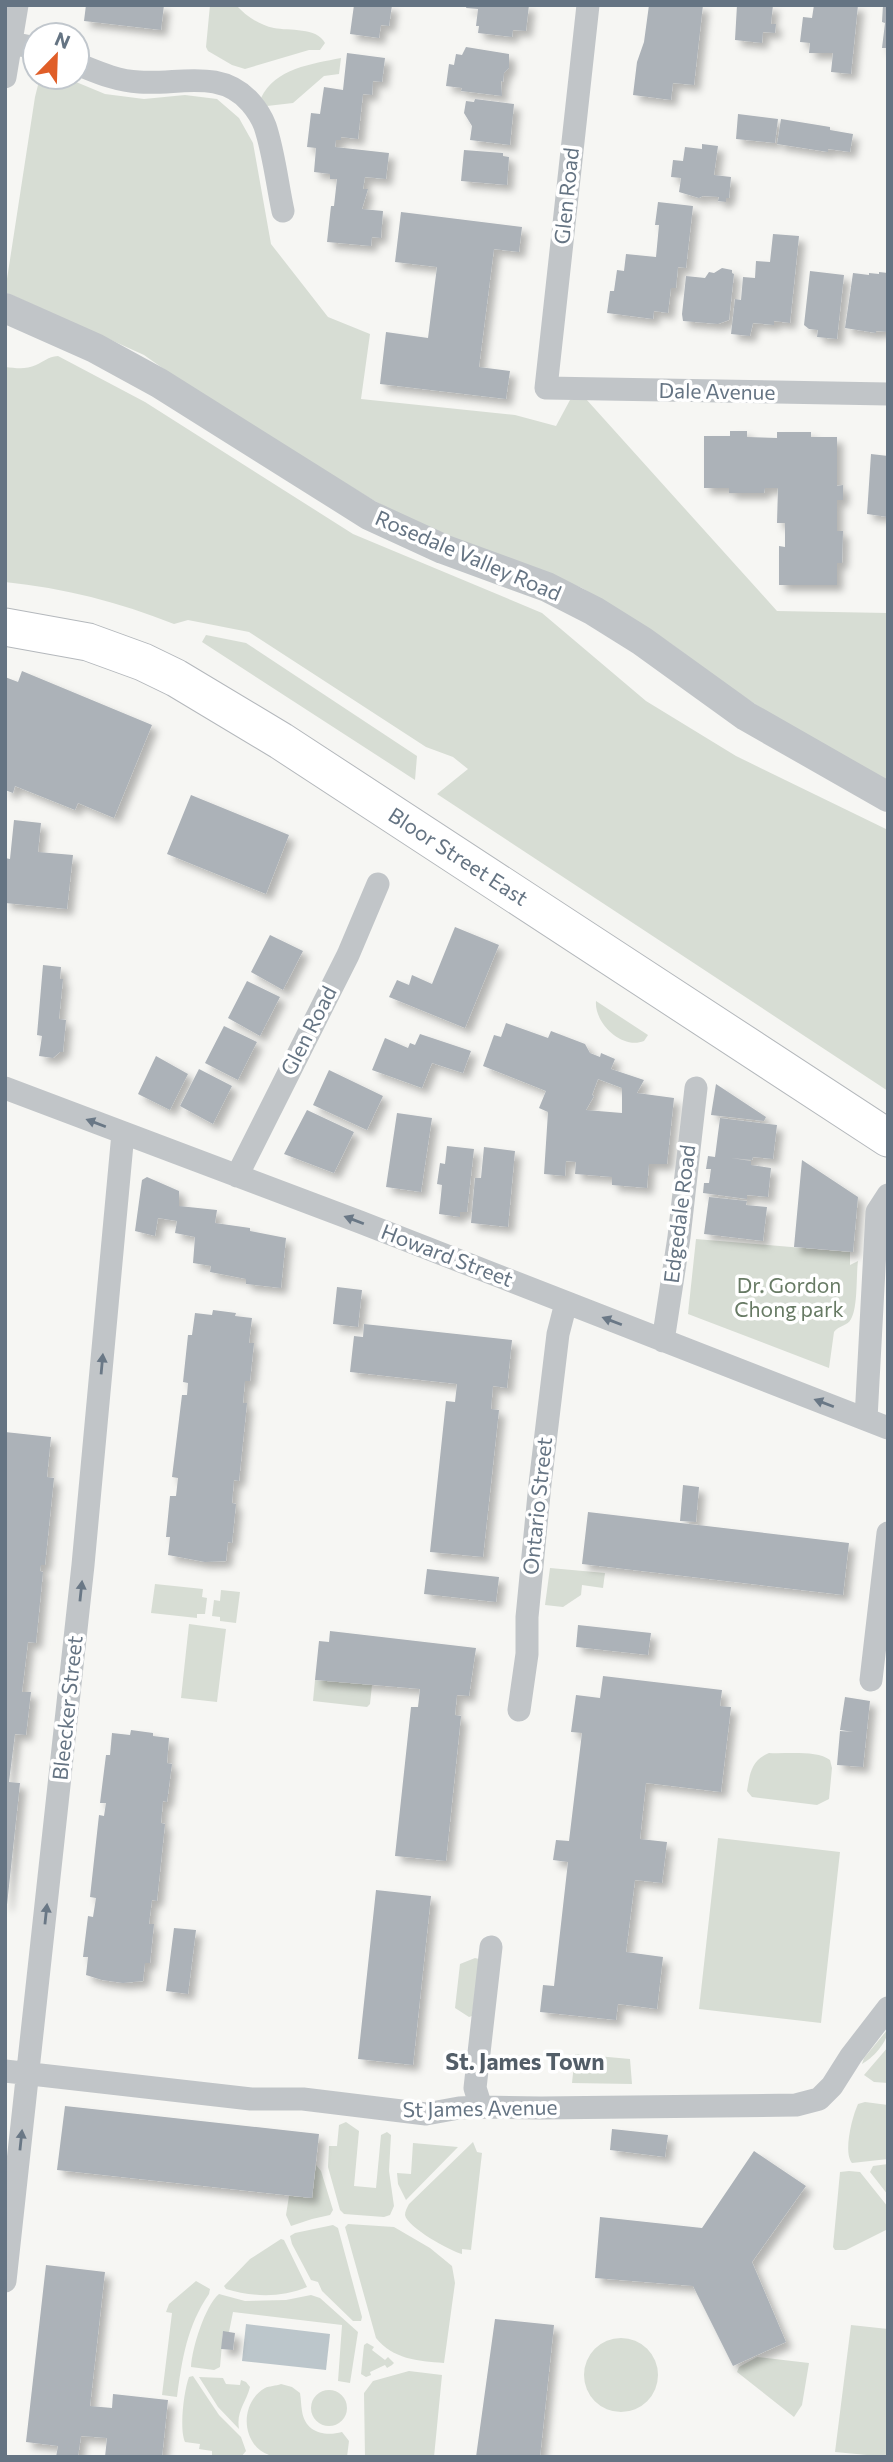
<svg xmlns="http://www.w3.org/2000/svg" width="893" height="2462" font-family="Commissioner,sans-serif">
<style>
.green{fill:#d7ddd4}
.water{fill:#bcc6cb}
.building{fill:#acb2b8;fill-rule:evenodd;filter:url(#shadow)}
.lines{fill:none;stroke-linecap:round;stroke-linejoin:round}
.primary-casing{stroke:#b4b8bc;stroke-width:39}
.minor{stroke:#c1c5c8;stroke-width:23}
.tertiary{stroke:#c1c5c8;stroke-width:30}
.primary{stroke:#fff;stroke-width:37}
.oneway{fill:#6a7886}
.labels{text-anchor:middle;stroke-width:7;stroke-linejoin:round;paint-order:stroke}
.street-label{font-size:21px;fill:#657483;stroke:#fff}
.park-label{font-size:21px;fill:#677a64;stroke:#fff}
.neighbourhood-label{font-size:23px;font-weight:bold;fill:#535e68;stroke:#fff}
</style>
<defs>
<filter id="shadow"><feDropShadow dx="6" dy="6" stdDeviation="3.5" flood-color="#0004"/></filter>
</defs>
<rect width="100%" height="100%" fill="#f6f6f3"/>
<!-- green -->
<path class="green" d="M210,5h26c10,11 23,20 38,23 15,3 43,-1 51,15l-5,7h-11l-64,19 -13,-4 -24,-14 -2,-4z
M341,58l-2,16 -15,2 -31,27 -26,3 -6,-8c14,-30 51,-34 80,-40z
M40,77h24l41,17 39,5 41,-4 32,4 22,19 14,25 18,101 57,73 42,17 -9,65 154,16 41,11 14,-26 16,-1 191,212 111,2v169l-115,-66 -44,-29 -59,-44 -88,-55 -161,-62 -48,-26 -79,-48 -106,-66 -44,-31 -139,-63 30,-195z
M58,356l87,46 208,132 189,79 104,88 90,55 152,74v261l-451,-297 31,-25 -15,-12 -27,-10 -177,-115 -61,-12 -14,4c-55,-22 -110,-36 -169,-42v-215c11,1 20,3 31,-2 9,-4 11,-8 22,-9z
M206,635l40,8 171,113 -2,24 -213,-138z
M596,1001l52,34 -4,6c-22,9 -50,-18 -48,-40z
M696,1239l154,13v13l8,-4c-2,14 0,46 -7,58 -3,7 -12,6 -17,13l-5,36 -141,-54z
M550,1568l55,5 -2,15 -21,-3 -1,10 -18,12 -18,-2z
M155,1584l48,5 -1,8 5,1 -2,16h-8v4l-46,-5z
M221,1590l19,2 -4,31 -16,-2v-4l-8,-1 2,-16 6,1z
M189,1624l37,5 -9,73 -36,-4z
M315,1680l57,5 -2,19 -3,3 -54,-6z
M769,1753c18,1 48,-3 61,7l2,8 -3,31 -12,6 -65,-8 -5,-6c3,-18 4,-30 22,-38z
M718,1838l122,14 -19,171 -122,-14z
M475,1958l4,1 -7,57 -3,1 -14,-9 5,-44z
M888,2029c0,13 -15,29 -26,35l2,-6z
M888,2047v36l-14,-1 -10,-7z
M575,2054l55,5 2,25 -60,-1z
M865,2102l23,3v54l-36,4c-9,-10 0,-46 6,-59z
M346,2122l13,9 -5,55 22,2 5,-53 6,-3 4,3 -2,36 5,35 -4,9 -6,2 -40,-3 -4,-4 -12,-43 1,-21h8l2,-21z
M473,2142l4,10 5,1 -11,97 -9,-1v5c-12,-3 -55,-27 -57,-39 0,-4 2,-7 4,-11z
M413,2143l45,4 -52,53 -8,-16 -1,-11 14,1z
M888,2164v31l-18,-23 3,-6z
M316,2165l5,6 12,39 -3,5 -18,4 -21,7 -5,-11 3,-19 23,2z
M849,2171l11,1 28,35v22l-42,21h-11l-2,-3 7,-75z
M348,2224l46,3 36,21 22,18 3,17 -11,80c-27,-2 -51,-4 -68,-25l-31,-111z
M333,2225l5,3 24,89 -1,4h-8l-31,-30 -4,-9 -7,-2 -19,-36 -2,-8 5,-3z
M281,2239l3,1 23,47c-26,11 -55,10 -81,2l-2,-3 26,-27z
M196,2281l14,8 -1,5c-22,32 -27,65 -32,103l-15,-2 10,-82 -6,-1 3,-8z
M219,2294l26,7 41,-1 25,-5 9,3 38,34 -8,51 -12,-2 4,-56 -109,-13 -4,20h-6l-3,35 -6,3 -23,-3c1,-19 14,-61 28,-73z
M851,2325l37,4v128l-53,-5z
M584 2375a37 37 0 1 1 74 0a37 37 0 1 1-74 0Z
M367,2343l7,4 -2,3 13,10 3,-3 6,6 -2,2 -5,3 -2,-3 -15,7 1,3 -5,2 -5,-3 3,-29z
M757,2357l52,6 -7,42 -8,12 -57,-45 2,-5z
M409,2371l33,4 -8,82h-69l-1,-64 9,-12z
M193,2376l26,39 22,22 5,14 -5,6 -29,-1v-5l-13,-2 1,-5 -15,-2c-6,-13 -1,-52 4,-65z
M199,2377l24,1 3,6 14,1 1,-5 5,2 4,5c-4,16 -14,24 -11,42l-21,-22z
M281,2384l11,3 8,6c1,6 1,12 2,18 3,21 22,26 40,21l7,9 -2,16c-22,0 -58,4 -78,-2 -28,-10 -30,-52 -4,-67 4,-2 11,-2 16,-4z
M311 2408a18 18 0 1 1 36 0a18 18 0 1 1-36 0Z"/>
<!-- water -->
<path class="water" d="M246,2324l84,10 -4,36 -84,-9z"/>
<!-- building -->
<path class="building" d="M86,5h78l-3,25 -77,-9z
M354,5h38l-3,21 -8,-1 -2,13 -29,-4z
M467,5h62l-3,26 -13,-1 -1,7 -34,-4 1,-7h-3l2,-17 -12,-1z
M649,5h54l-9,80 -21,-2 -2,17 -38,-5 4,-33 7,-20z
M737,5h36l-2,19h5l-1,9 -12,-1 -1,11 -27,-3z
M858,5l-7,69 -20,-2 2,-19h-24l1,-10 -10,-1 3,-25 9,1 2,-13z
M883,5h5v43h-6l3,-25 -3,-1z
M466,47l43,7v14l-5,5 -1,9 -2,-1 1,15 -41,-5 1,-3 -16,-2 3,-22 5,1 2,-11 6,1z
M347,53l38,5 -3,24 -9,-1 -1,14 -9,-1 -5,45 -17,-2v3h-5l-1,7 54,6 -3,26 -21,-2 -2,12h5l-6,20 21,2 -2,27 -9,-1 -1,9 -44,-4 4,-36h3l3,-27h-7v-5l-16,-2 2,-24 -9,-1 4,-34 9,1 4,-27 19,3z
M475,99l39,5 -4,41 -40,-5 2,-14 -8,-13 2,-12 8,1z
M738,114l40,5 -3,24 -39,-4z
M781,119l49,8v3l23,4 -3,18 -22,-3v3l-51,-8z
M702,144l16,2 -4,29 17,2 -2,21h-3v4l-8,-1 1,-4 -16,-1 -4,2 -20,-6 2,-14 -10,-1 2,-17 10,1 2,-14 17,2z
M464,150l39,3v3l6,1 -2,28 -46,-4z
M658,202l35,4 -7,62 -8,-1 -2,21h-5l-3,25 -14,-2 -1,8 -46,-6 3,-22h4l3,-21 7,1 2,-17 30,3 3,-32h-4z
M401,212l121,15 -3,25 -25,-3 -15,118 31,4 -4,28 -126,-15 6,-52 42,6 9,-71 -42,-5z
M773,234l26,2 -9,87 -16,-2v4l-21,-2 -3,13 -19,-2 4,-35 6,1 2,-23 12,1 1,-17 14,1z
M722,268l10,2v3l2,1 -5,46 -11,4 -35,-3 -1,-7 4,-38 19,2 4,-6 5,1z
M810,271l34,4 -7,64 -20,-2 1,-7 -9,-1 -5,-4z
M879,272l9,1v59l-12,-1v2l-31,-5 8,-55 16,2v-2l10,1z
M730,431h17v6l30,1v-6h34v5h26v49l6,-1v15h-6v31h6l-1,32h-5v22h-58v-39l6,1v-24h-8l1,-35h-13l-1,5h-35v-5h-25v-52h26z
M871,454l17,2v61l-21,-3z
M22,671l130,54 -38,93 -36,-15 -3,7 -60,-24 -2,7 -8,-3v-113l13,5z
M191,795l98,40 -23,59 -99,-40z
M14,820l27,3 -3,29 35,3 -6,54 -62,-6v-45l5,1z
M455,927l44,18 -34,83 -76,-31 8,-17 12,5 3,-10 20,9z
M270,935l33,16 -20,39 -32,-18z
M43,965l18,2 -1,12h3l-4,40 7,1 -3,32h-3l-7,6 -14,-2 3,-20 -5,-1z
M247,981l33,16 -20,39 -32,-18z
M506,1023l42,15 3,-7 34,13 5,9 10,4 1,-4 14,6 -4,10 33,11 -7,13 37,5 -7,66h-18l-2,24 -35,-3v-8l-37,-3 1,-12 -10,-1 -1,15 -21,-2 4,-62 -9,-4 7,-17 -63,-25 11,-31 7,2zM598,1079l24,9v25l-36,-3 8,-14 -2,-1z
M224,1026l33,16 -19,38 -33,-17z
M420,1034l51,17 -8,22 -31,-10 -10,25 -50,-18 13,-32 23,10 2,-5 5,2z
M156,1056l32,18 -18,36 -32,-16z
M199,1069l33,17 -19,38 -33,-18z
M329,1070l54,26 -16,34 -54,-25z
M716,1084l50,33 -2,4 -53,-6z
M307,1110l47,22 -20,41 -50,-19z
M397,1113l35,5 -11,74 -35,-5z
M720,1118l57,7 -4,34 -20,-2 -1,3 -21,-2 20,3v4l20,3 -3,29 -21,-2v4l-44,-6 1,-10h5l2,-14h-5l2,-13 7,1z
M447,1146l27,3 -7,63h-7v5l-21,-3 3,-29 -5,-1 3,-21 5,1z
M484,1147l31,4 -7,76 -37,-4 4,-45h6z
M802,1160l56,37 -5,55 -59,-5z
M147,1177l32,14v15l38,4 -2,13 35,5v3l36,7 -5,50 -35,-4v-5l-36,-7 1,-6 -18,-3 2,-26 -20,-4 2,-12 -19,-3 -3,18 -20,-5 7,-51z
M709,1197l38,4 -1,4 21,2 -4,34 -59,-7z
M337,1287l25,3 -4,37 -25,-3z
M213,1310l23,3 -1,3 17,2 -3,25h5l-4,38h-5l-2,22h4l-8,78 -5,-1 -2,23 4,1 -4,39 -4,-1 -2,19 -21,1 -37,-7 2,-18h-4l4,-41h6l2,-18 -6,-1 10,-82h5l1,-12 -5,-1 5,-47h4l3,-22 17,2z
M364,1324l148,16 -5,48 -14,-2 -2,23 8,1 -16,147 -53,-5 16,-151 9,1 2,-18 -107,-12 4,-36 9,1z
M5,1432l46,5 -4,40 7,1 -9,87h-4l-1,6 3,1 -7,71 -8,-1 -6,50h9l-5,43 -11,-1 -6,48 11,1 -13,122h-2z
M683,1485l16,2 -3,35 -16,-1z
M588,1512l261,31 -6,52 -261,-31z
M427,1569l72,8 -3,25 -72,-8z
M578,1625l73,8 -3,22 -72,-8z
M330,1631l146,17 -7,48 -12,-1 -2,20 6,1 -15,145 -51,-5 16,-149h7l2,-18 -105,-9 4,-39 10,1z
M603,1676l119,14 -2,16 11,1 -10,85 -75,-9 -6,56 27,3 -5,41 -27,-3 -9,72 37,5 -6,52 -39,-5 -2,16 -76,-8 3,-27 11,1 14,-124 -15,-2 3,-20 13,1 13,-108 -11,-1 5,-37 24,3z
M845,1697l25,4 -7,66 -26,-2 3,-34 14,1 -14,-2z
M131,1730l22,3v3l16,2 -2,25 5,1 -5,38 -4,-1 -2,22 4,1 -8,77 -5,-1 -3,24h5l-4,39h-5l-2,18 -20,2 -21,-3 -16,-5 2,-18h-5l5,-41 5,1 3,-19 -6,-1 9,-82 5,1 2,-13h-6l6,-48h4l2,-22 18,2z
M376,1890l55,6 -18,169 -55,-6z
M174,1928l22,2 -8,64 -22,-3z
M65,2106l254,28 -7,64 -255,-28z
M612,2129l56,6 -3,22 -55,-7z
M754,2151l52,35 -54,76 34,80 -53,24 -40,-80 -98,-8 5,-61 102,11z
M46,2265l59,7 -15,134 22,2 1,-14 55,6 -6,57h-57l2,-19 -26,-2 -3,21h-22l2,-11 -32,-4z
M495,2319l59,6 -14,132h-64z
M223,2331l12,2 -2,17 -12,-1z"/>
<g class="lines">
<!-- primary casing -->
<g class="primary-casing">
<path id="primary" d="M5,627l83,15 55,20 33,16 105,63 607,397"/>
</g>
<!-- minor -->
<path class="minor" d="M588,5l-42,383 342,6
M12,43l23,5
M77,64c20,8 40,17 62,18 40,3 82,-14 112,21 6,7 11,15 14,23 9,27 12,57 18,85
M5,77l12,-72
M5,1088l355,134 528,206
M237,1176l111,-221 30,-71
M663,1341l16,-104 17,-149
M866,1419l11,-207 11,-17
M871,1680l17,-147
M519,1710l8,-56v-37l13,-133 18,-150 8,-31
M5,2071l246,28h52l123,15 33,-6 22,-1 60,1 255,-3 23,-6 13,-13 19,-30 37,-48
M481,2107l-6,-19 16,-141
M5,2281l78,-716 40,-432"/>
<!-- tertiary -->
<path class="tertiary" d="M5,308l90,40 64,35 210,132 74,34 104,38 47,24 48,30 104,75 142,81"/>
<!-- primary -->
<use href="#primary" class="primary"/>
</g>
<!-- one-way arrows -->
<defs><path id="oneway-solid" d="M-6-.8H1V-3.2L6.5 0L1 3.2V.8H-6Z" transform="scale(1.75)"/></defs>
<g class="oneway">
<use href="#oneway-solid" transform="translate(96 1123) rotate(-159)"/>
<use href="#oneway-solid" transform="translate(354 1220) rotate(-159)"/>
<use href="#oneway-solid" transform="translate(612 1321) rotate(-159)"/>
<use href="#oneway-solid" transform="translate(102 1364) rotate(-85)"/>
<use href="#oneway-solid" transform="translate(824 1403) rotate(-159)"/>
<use href="#oneway-solid" transform="translate(81 1591) rotate(-84)"/>
<use href="#oneway-solid" transform="translate(46 1914) rotate(-84)"/>
<use href="#oneway-solid" transform="translate(21 2140) rotate(-84)"/>
</g>
<g class="labels">
<!-- street labels -->
<g class="street-label">
<text transform="translate(567 196) rotate(-84)" y="7">Glen Road</text>
<text transform="translate(717 392) rotate(1)" y="7">Dale Avenue</text>
<text transform="translate(468 556) rotate(23)" y="7">Rosedale Valley Road</text>
<text transform="translate(458 857) rotate(33)" y="7">Bloor Street East</text>
<text transform="translate(309 1031) rotate(-63)" y="7">Glen Road</text>
<text transform="translate(680 1214) rotate(-83)" y="7">Edgedale Road</text>
<text transform="translate(447 1256) rotate(21)" y="7">Howard Street</text>
<text transform="translate(538 1506) rotate(-84)" y="7">Ontario Street</text>
<text transform="translate(68 1708) rotate(-84)" y="7">Bleecker Street</text>
<text transform="translate(480 2109) rotate(-1)" y="7">St James Avenue</text>
</g>
<!-- park labels -->
<g class="park-label">
<text x="789" y="1293">Dr. Gordon<tspan x="789" dy="24">Chong park</tspan></text>
</g>
<!-- neighbourhood labels -->
<g class="neighbourhood-label">
<text x="525" y="2070">St. James Town</text>
</g>
</g>
<!-- border -->
<rect width="893" height="2462" fill="none" stroke="#657483" stroke-width="14"/>
<!-- north arrow -->
<g transform="translate(56 56) rotate(23)"><circle r="33" fill="#ffffff" stroke="#c1c7cd" stroke-width="2"/>
<path d="M0-5L12 26L0 18L-12 26Z" fill="#e05e28"/>
<text y="-10" font-size="19" font-weight="bold" text-anchor="middle" fill="#657483">N</text>
</g>
</svg>
